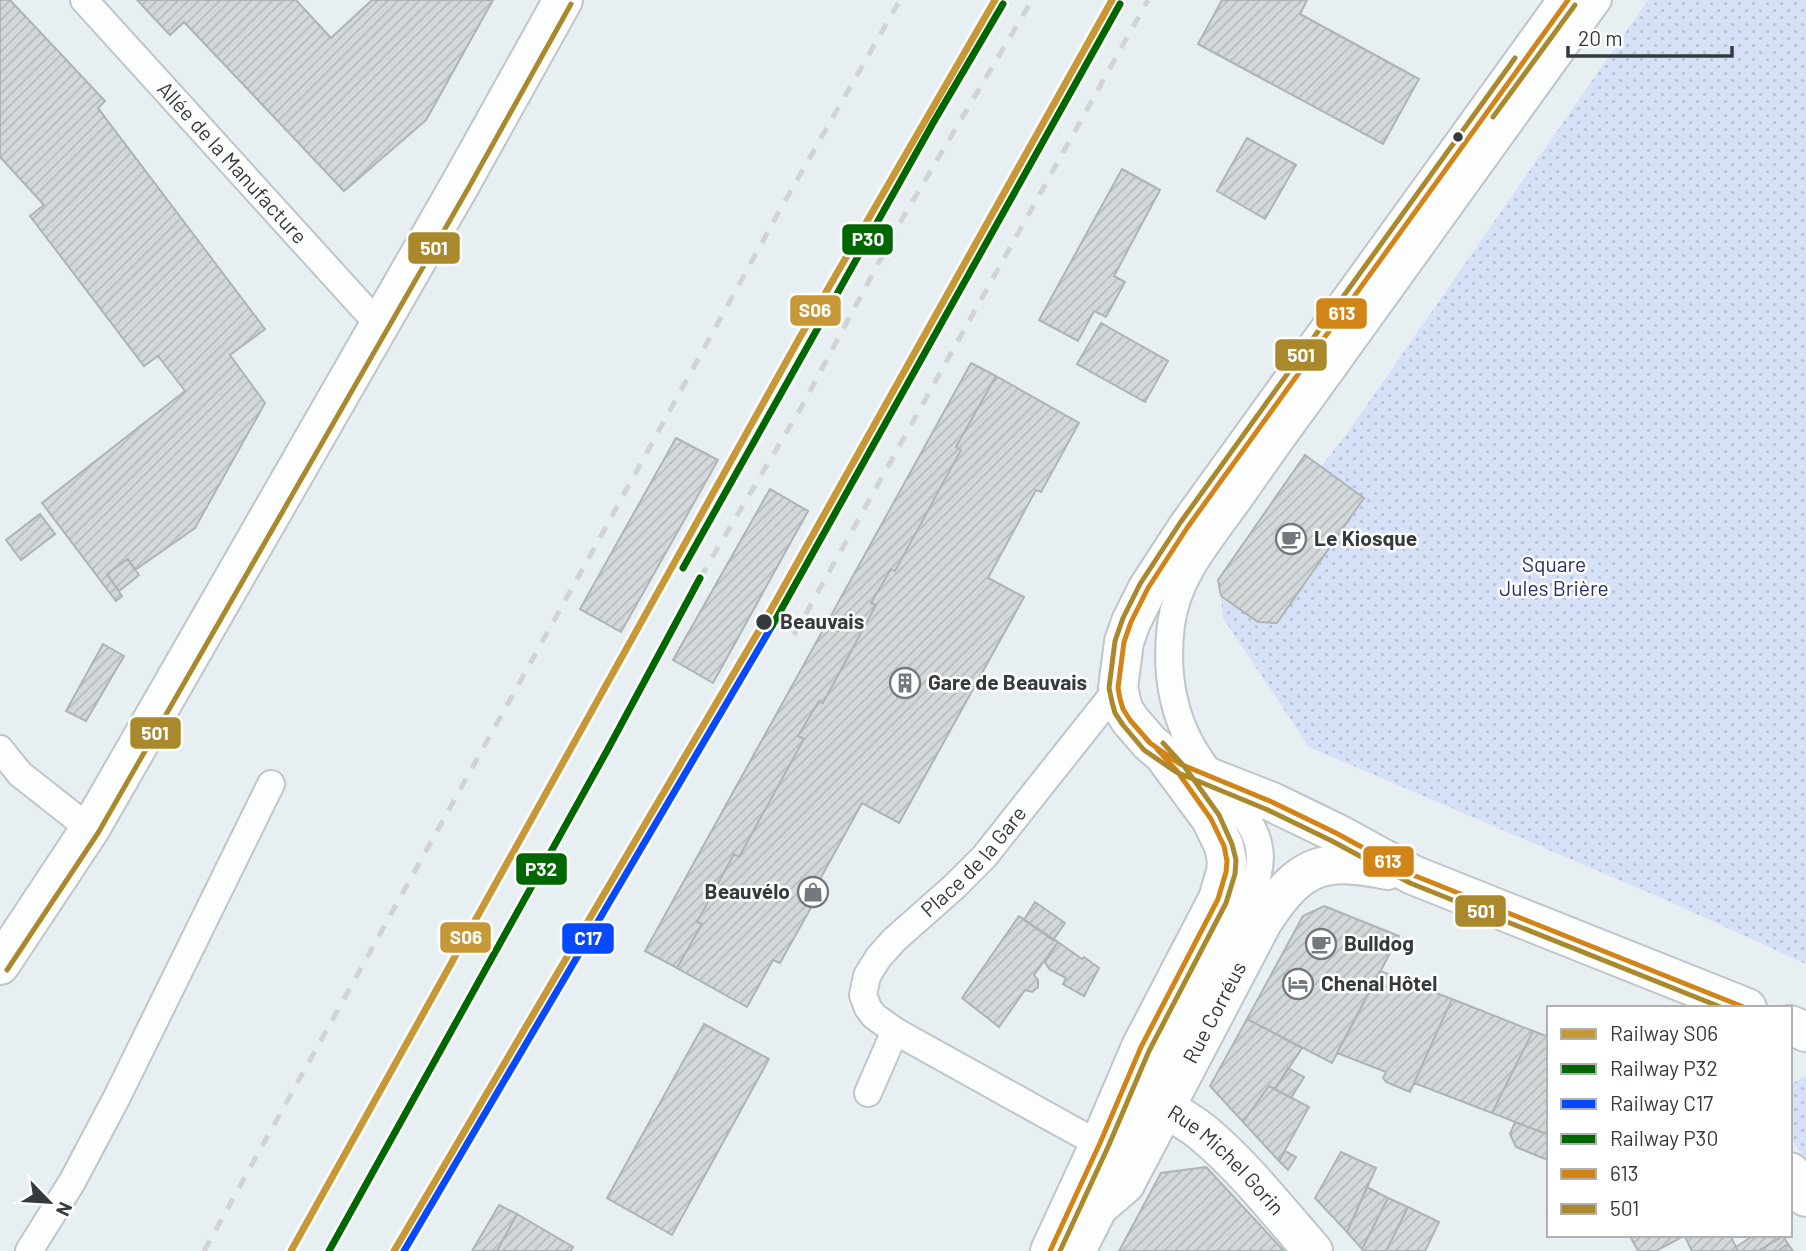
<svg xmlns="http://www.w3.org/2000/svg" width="1806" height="1251" font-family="Barlow,sans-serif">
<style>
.green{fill:url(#green-dots)}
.building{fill:url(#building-hatch);stroke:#aeb4b6;stroke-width:2}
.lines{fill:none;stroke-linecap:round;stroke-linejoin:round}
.service-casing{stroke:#bfc5c8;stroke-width:30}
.minor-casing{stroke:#bfc5c8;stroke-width:42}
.service{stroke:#fcfdfd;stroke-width:26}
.minor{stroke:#fcfdfd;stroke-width:38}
.rail{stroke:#d1d3d4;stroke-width:5;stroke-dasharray:12 12;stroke-linecap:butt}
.bus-1-casing{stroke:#fff;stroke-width:10}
.bus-2-casing{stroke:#fff;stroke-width:10}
.bus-1{stroke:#d18417;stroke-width:5}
.bus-2{stroke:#aa892c;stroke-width:5}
.rail-1-casing{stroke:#fff;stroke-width:12}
.rail-2-casing{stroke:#fff;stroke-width:12}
.rail-3-casing{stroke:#fff;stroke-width:12}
.rail-4-casing{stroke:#fff;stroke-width:12}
.rail-1{stroke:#c79838;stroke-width:7}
.rail-2{stroke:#060;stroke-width:7}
.rail-3{stroke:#0749ff;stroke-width:7}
.rail-4{stroke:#060;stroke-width:7}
.bus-dot{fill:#353a3d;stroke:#fff;stroke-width:2.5}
.labels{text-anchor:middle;stroke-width:5;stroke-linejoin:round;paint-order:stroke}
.street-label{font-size:21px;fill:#353a3d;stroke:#fff}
.poi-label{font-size:21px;font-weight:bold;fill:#353a3d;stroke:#fff;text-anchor:start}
.park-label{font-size:21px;fill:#263069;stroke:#fff}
.stop-label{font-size:21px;font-weight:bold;fill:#353a3d;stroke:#fff;text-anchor:start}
.line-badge{stroke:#fff;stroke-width:2.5}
.badge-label{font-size:19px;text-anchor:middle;font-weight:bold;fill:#fff}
</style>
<defs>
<pattern id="green-dots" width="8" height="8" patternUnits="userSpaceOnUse" patternTransform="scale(1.75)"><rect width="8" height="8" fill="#d6e0f7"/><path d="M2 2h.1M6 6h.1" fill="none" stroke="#b8c1d5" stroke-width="1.8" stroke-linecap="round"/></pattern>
<pattern id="building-hatch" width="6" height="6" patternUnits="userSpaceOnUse" patternTransform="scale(1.75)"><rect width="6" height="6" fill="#d3d8da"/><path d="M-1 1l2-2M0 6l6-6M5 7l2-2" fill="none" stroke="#b6babc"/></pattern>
</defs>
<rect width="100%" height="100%" fill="#e8eff3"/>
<!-- green -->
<path class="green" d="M1648,0h158v964l-140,-64 -357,-153 -86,-129 -2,-22 130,-168z
M1803,1077h3v84l-16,-24v-52z"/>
<!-- building -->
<path class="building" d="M0,0h10l95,101 -7,7 167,221 -35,26 35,48 -70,125 -60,42 -7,-11 -21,15 15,22 -6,5 -74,-98 143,-112 -27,-35 -14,10 -114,-150 14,-11 -44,-48z
M137,0h159l35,38 41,-38h121l-67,120 -82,71 -160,-169 -14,13z
M1222,0h85l-7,14 119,65 -36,65 -185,-100z
M1247,138l49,27 -31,54 -48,-28z
M1122,169l38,21 -46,86 11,6 -19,35 -12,-6 -16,30 -39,-21z
M1101,323l67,38 -23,41 -68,-38z
M971,363l25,13 -40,71 5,3 -66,121 -4,-2 -20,34 5,2 -53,98 -4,-2 -21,35 6,3 -65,118 -5,-3 -37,68 5,2 -25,44 -32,-17z
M996,376l83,47 -38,69 -5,-2 -48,88 36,19 -125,226 -37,-20 -49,89 5,3 -38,68 -7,-3 -26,47 -70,-39 25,-44 -5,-2 37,-68 5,3 65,-118 -6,-3 21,-35 4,2 30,-55 23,-43 -5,-2 20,-34 4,2 66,-121 -5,-3z
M676,438l42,22 -97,172 -41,-23z
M1305,455l59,43 -87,125 -19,-1 -37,-26 -3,-16z
M770,489l38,22 -95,172 -40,-23z
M40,514l15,20 -34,26 -15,-20z
M128,559l11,16 -20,16 -12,-17z
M103,644l21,12 -38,65 -20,-10z
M1035,902l30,21 -12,17 -29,-20z
M1324,906l75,30 -67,127 -85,-44 56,-103z
M1019,916l39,26 -24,33 4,5v7l-6,5 -7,-2 -26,37 -37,-29z
M1058,942l24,17 2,-2 15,11 -15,28 -21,-12 3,-6 -17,-9 -4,-7z
M1380,971l72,28 -42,93 -24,-10 -3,-4 3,-6 -49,-19z
M1452,999l81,32 -41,82 -78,-30z
M1247,1019l55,29 -27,41 -6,-3 -26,36 -33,-36z
M704,1024l65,35 -97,176 -65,-37z
M1533,1031l16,6v98l-57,-22z
M1288,1068l16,9 -13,21 -16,-9z
M1269,1086l40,21 -30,54 -36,-39z
M1515,1122l34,13v23l-4,1 -29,-12 -6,-13z
M1285,1151l11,6 -8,13 -9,-9z
M1341,1152l35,16 -29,64 -32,-34z
M1206,1167l78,84h-165l42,-78z
M1367,1187l21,11 -26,51 -15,-17z
M1388,1198l20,9 -22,44h-23l-1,-2z
M499,1205l18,9 -20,37h-25z
M1408,1207l31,15 -14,29h-39z
M517,1214l56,33 -2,4h-74z
M1632,1235h52v1l-28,15h-18l-8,-15z
M1684,1235h46l8,16h-46z
M1754,1235h28l1,1 -25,15h-20l-2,-4z
M1783,1236l5,8 -10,7h-20z
M1788,1244l5,7h-15z"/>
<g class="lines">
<!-- service casing -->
<g class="service-casing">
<g id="service">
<path id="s1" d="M84,0l296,326"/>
<path d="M0,749l20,25 70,55"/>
<path d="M895,1031l180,100 39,20"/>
<path id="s2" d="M868,1093l27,-62 -21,-15 -6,-8 -5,-13 4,-19 11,-18 16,-18 61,-54 29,-29 134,-169"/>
<path d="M1104,1180l2,-6 39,-78 10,-24 98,-183c5,-13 9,-27 6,-41 -3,-20 -16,-34 -29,-49 -14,-17 -29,-36 -40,-56 -19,-36 -24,-78 -19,-118 6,-48 39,-85 67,-124 23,-33 46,-66 70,-98 97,-135 194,-269 290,-403"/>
<path d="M29,1251l43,-69 45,-85 154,-313"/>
</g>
</g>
<!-- minor casing -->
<g class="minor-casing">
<g id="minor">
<path d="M1168,757l30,16 74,29 64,31 77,42 334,133"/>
<path d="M0,965l90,-136 371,-646 102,-183"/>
<path d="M1790,1025l16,7"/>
<path id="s3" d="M1142,1095c20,11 42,23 60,37 41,34 76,79 111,119"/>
<path d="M1790,1172l16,25"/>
<path id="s4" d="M1077,1249l21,-42 27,-23 138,-263c36,-55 58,-65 124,-51"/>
<path d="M1050,1251l50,-108 41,-96 77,-148 8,-27 1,-11 -3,-15 -13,-27 -48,-65 -13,-11 -20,-23 -7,-11 -5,-21 6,-46 7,-20 17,-34 39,-60 381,-528"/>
</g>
</g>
<!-- service -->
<use href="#service" class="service"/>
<!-- minor -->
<use href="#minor" class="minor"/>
<!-- rail -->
<path class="rail" d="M700,578l102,-172 100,-187 130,-219
M794,635l354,-635
M204,1251l403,-726 174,-317 119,-208"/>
<!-- bus-1 casing -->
<g class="bus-1-casing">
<path id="bus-1" d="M1568,0l-381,528 -39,60 -17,34 -7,20 -6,46 2,11 3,10 7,11 20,23 30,21 92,38 64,31 77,42 333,133
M1050,1251l50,-108 41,-96 77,-148 8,-27 1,-11 -3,-15 -13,-27 -34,-48 -20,-22"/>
</g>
<!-- bus-2 casing -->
<g class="bus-2-casing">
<path id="bus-2" d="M1515,58l-335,465 -40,61 -17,34 -8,23 -6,47 3,14 3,11 8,12 21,25 32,22 92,38 64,31 78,42 313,125
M1493,117l82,-112
M7,970l91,-137 371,-646 102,-183
M1060,1251l48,-104 41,-96 77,-148 9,-29 1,-14 -4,-16 -13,-29 -35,-49 -21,-23"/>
</g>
<!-- bus-1 -->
<use href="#bus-1" class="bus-1"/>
<!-- bus-2 -->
<use href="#bus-2" class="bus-2"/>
<!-- rail-1 casing -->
<g class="rail-1-casing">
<path id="rail-1" d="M291,1251l509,-914 195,-337
M394,1251l370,-629 348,-622"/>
</g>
<!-- rail-2 casing -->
<g class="rail-2-casing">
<path id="rail-2" d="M329,1251l279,-502 92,-171"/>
</g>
<!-- rail-3 casing -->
<g class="rail-3-casing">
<path id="rail-3" d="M404,1251l368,-625"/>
</g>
<!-- rail-4 casing -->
<g class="rail-4-casing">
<path id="rail-4" d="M683,568l250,-445 70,-119
M772,626l348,-622"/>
</g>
<!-- rail-1 -->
<use href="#rail-1" class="rail-1"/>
<!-- rail-2 -->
<use href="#rail-2" class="rail-2"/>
<!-- rail-3 -->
<use href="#rail-3" class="rail-3"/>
<!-- rail-4 -->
<use href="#rail-4" class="rail-4"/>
</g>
<!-- icons -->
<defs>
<g id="cafe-ring" transform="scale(1.575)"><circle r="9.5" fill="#fff" stroke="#74797d" stroke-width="1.5"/><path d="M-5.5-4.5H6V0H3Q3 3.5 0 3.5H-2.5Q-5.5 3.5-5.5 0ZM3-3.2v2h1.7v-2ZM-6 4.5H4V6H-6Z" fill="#74797d"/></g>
<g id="building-ring" transform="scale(1.575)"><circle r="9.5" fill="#fff" stroke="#74797d" stroke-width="1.5"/><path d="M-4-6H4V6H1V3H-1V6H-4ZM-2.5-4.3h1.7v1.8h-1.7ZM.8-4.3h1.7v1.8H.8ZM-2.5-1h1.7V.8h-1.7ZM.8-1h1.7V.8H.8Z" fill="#74797d"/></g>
<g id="shop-ring" transform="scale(1.575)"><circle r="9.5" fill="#fff" stroke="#74797d" stroke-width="1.5"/><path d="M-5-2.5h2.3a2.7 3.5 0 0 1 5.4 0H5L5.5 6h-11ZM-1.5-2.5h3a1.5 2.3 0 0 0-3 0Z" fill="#74797d"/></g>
<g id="hotel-ring" transform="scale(1.575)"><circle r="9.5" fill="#fff" stroke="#74797d" stroke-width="1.5"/><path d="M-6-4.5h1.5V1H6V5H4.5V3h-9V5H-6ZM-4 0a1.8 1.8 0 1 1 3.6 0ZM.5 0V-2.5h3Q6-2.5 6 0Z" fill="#74797d"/></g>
</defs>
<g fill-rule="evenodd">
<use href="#cafe-ring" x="1291" y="539"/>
<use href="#building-ring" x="905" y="683"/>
<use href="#shop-ring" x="813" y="892"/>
<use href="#cafe-ring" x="1321" y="944"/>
<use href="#hotel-ring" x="1298" y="984"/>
</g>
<!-- markers -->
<g class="bus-dot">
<circle cx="1458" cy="137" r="6"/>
<circle cx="764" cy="622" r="9"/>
</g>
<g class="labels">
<!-- street labels -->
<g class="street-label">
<text dy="7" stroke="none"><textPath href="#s1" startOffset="220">Allée de la Manufacture</textPath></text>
<text dy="7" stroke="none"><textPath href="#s2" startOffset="294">Place de la Gare</textPath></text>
<text dy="7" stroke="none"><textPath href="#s4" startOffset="276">Rue Corréus</textPath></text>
<text dy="7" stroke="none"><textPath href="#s3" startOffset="107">Rue Michel Gorin</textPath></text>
</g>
<!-- poi labels -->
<g class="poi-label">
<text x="1314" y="546">Le Kiosque</text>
<text x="928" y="690">Gare de Beauvais</text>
<text x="790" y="899" text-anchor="end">Beauvélo</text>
<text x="1344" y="951">Bulldog</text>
<text x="1321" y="991">Chenal Hôtel</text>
</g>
<!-- park labels -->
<g class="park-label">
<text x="1554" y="572">Square<tspan x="1554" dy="24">Jules Brière</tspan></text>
</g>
<!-- stop labels -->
<g class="stop-label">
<text x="780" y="629">Beauvais</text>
</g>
</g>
<g class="line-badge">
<rect x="841" y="223" width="53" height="33" rx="7" fill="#060"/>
<rect x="407" y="231" width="54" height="34" rx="7" fill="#aa892c"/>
<rect x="789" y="294" width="53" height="33" rx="7" fill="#c79838"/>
<rect x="1315" y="297" width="53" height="33" rx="7" fill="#d18417"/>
<rect x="1274" y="338" width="54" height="34" rx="7" fill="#aa892c"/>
<rect x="129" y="716" width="53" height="34" rx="7" fill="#aa892c"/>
<rect x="1362" y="845" width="53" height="33" rx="7" fill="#d18417"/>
<rect x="515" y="852" width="53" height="34" rx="7" fill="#060"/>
<rect x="1454" y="894" width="53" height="34" rx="7" fill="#aa892c"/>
<rect x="439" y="921" width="53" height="33" rx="7" fill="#c79838"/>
<rect x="561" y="922" width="54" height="33" rx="7" fill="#0749ff"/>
</g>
<g class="badge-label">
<text x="868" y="246">P30</text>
<text x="434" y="255">501</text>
<text x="815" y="317">S06</text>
<text x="1342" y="320">613</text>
<text x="1301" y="362">501</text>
<text x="155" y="740">501</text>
<text x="1388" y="868">613</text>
<text x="541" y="876">P32</text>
<text x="1481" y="918">501</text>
<text x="466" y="944">S06</text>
<text x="588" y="945">C17</text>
</g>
<!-- legend -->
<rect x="1547" y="1006" width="245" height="231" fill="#ffffff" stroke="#aeb0b1" stroke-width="2"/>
<rect x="1561" y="1029" width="35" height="10" fill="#c79838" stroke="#aeb0b1" stroke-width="2"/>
<text x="1610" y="1041" font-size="21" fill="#353a3d">Railway S06</text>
<rect x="1561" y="1064" width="35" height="10" fill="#006600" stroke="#aeb0b1" stroke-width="2"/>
<text x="1610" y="1076" font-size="21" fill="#353a3d">Railway P32</text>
<rect x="1561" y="1099" width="35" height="10" fill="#0749ff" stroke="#aeb0b1" stroke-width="2"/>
<text x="1610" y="1111" font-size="21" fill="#353a3d">Railway C17</text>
<rect x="1561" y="1134" width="35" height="10" fill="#006600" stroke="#aeb0b1" stroke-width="2"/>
<text x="1610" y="1146" font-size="21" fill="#353a3d">Railway P30</text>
<rect x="1561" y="1169" width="35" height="10" fill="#d18417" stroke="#aeb0b1" stroke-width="2"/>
<text x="1610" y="1181" font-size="21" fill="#353a3d">613</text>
<rect x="1561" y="1204" width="35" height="10" fill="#aa892c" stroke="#aeb0b1" stroke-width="2"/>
<text x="1610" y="1216" font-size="21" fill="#353a3d">501</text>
<!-- north arrow -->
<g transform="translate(49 1202) rotate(115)" stroke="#ffffff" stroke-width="5" paint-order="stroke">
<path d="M0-5L12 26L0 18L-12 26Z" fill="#353a3d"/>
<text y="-10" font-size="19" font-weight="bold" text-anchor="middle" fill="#353a3d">N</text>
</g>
<!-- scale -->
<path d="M1568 46v10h164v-10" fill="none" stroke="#353a3d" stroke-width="3.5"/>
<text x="1578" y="46" font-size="21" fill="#353a3d" stroke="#ffffff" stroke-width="5" paint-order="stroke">20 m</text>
</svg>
